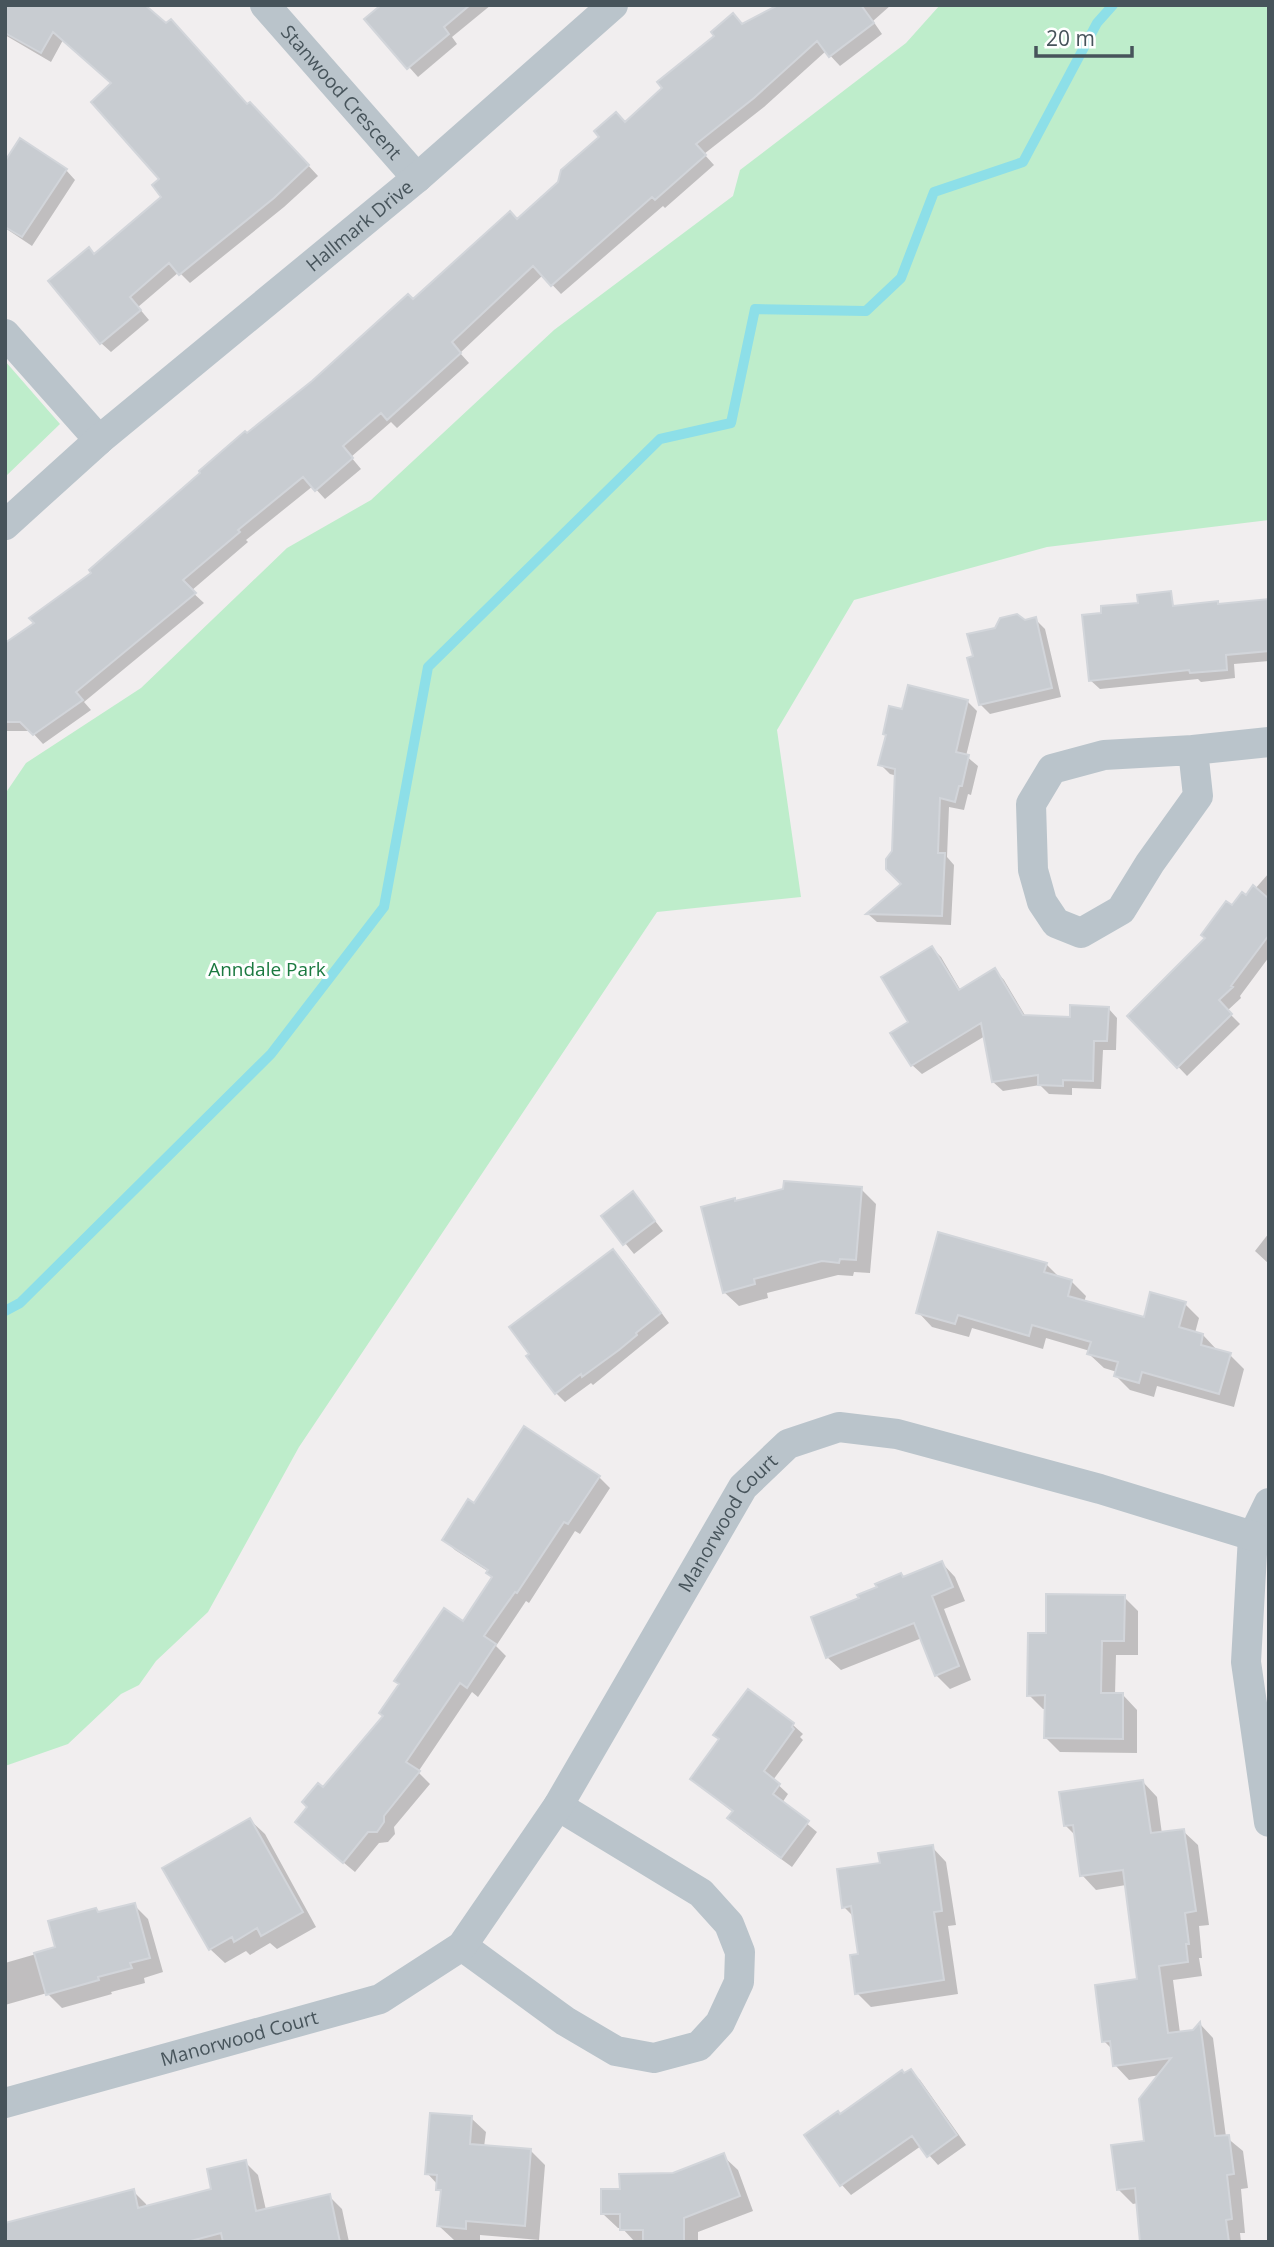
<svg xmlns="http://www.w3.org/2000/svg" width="1274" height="2247" font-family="'Open Sans',sans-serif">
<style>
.green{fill:#beedcb}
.shadow{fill:#0003}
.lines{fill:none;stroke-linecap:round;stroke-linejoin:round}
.stream{stroke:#8ddfe8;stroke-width:10}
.building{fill:#c8ccd1;stroke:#d2d5da;stroke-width:2}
.street{stroke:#bac4cb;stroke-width:30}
.labels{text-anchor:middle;stroke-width:6;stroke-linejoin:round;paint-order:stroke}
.street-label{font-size:19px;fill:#47545b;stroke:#fff}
.park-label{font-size:19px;fill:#1b7940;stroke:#fff}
</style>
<rect width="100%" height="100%" fill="#f1eeef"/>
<!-- green -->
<path class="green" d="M940,5h329v515l-222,27 -193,53 -77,130 24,167 -144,15 -358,535 -91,165 -52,49 -17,24 -18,9 -53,50 -63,22v-972l21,-31 115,-75 146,-140 84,-48 183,-170 179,-134 7,-26 166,-127z
M5,361l55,63 -55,53z"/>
<!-- shadow -->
<path class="shadow" d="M5,5l243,101 12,7 58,63 -34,31 -94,76 -11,-11 -41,35 11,13 -38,32 -10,-9 -6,-87 69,-58 -2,-19 -49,-95 -50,-44 -12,22 -46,-27z
M384,5h107l-39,32 5,7 -39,33 -51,-57z
M782,5h109l-18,16 9,13 -42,32 -14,-15 -62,56 -60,47 10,11 -49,43 -2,-2 -102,88 -18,-19 -83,78 9,10 -72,65 -6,-6 -40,35 10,12 -36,30 -12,-13 -67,54 2,2 -57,49 13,12 -120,99 7,8 -48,34 -12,-13h-26v-86l31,-21 211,-189 166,-134 104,-80 109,-98 116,-98z
M5,164l61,6 9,10 -43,66 -27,-18z
M1269,601v60l-35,3 1,14 -34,4 -3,-3 -98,10 -10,-9 84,-73 44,-4 3,3z
M1035,619l10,10 16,68 -71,17 -10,-10 -5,-47 50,-35z
M968,702l9,9 -11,45 12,10 -7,29 -3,-1 -4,16 -15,-3 -2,50 7,8 -3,60 -74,-3 -9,-8 35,-30 -9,-33 3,-75 -7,-2 -10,-10 23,-53z
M1269,873v84l-29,39 1,2 -14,13 13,13 -53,52 -57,-60 77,-78 25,-31 15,-9z
M932,948l9,9 20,34 34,-21 9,10 22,37 45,1 37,-10 9,10 -1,32h-13l-2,39 -29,-1v7l-23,-1 -9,-9 -37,6 -10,-9 -8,-46 -63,38 -10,-9 -1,-43z
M861,1189l15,15 -6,69 -16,-1 -1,4 -15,-1 -71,18 1,5 -29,8 -15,-14z
M633,1193l30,38 -29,23 -31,-38z
M1269,1233v31l-14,-13z
M613,1251l10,10 46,62 -76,62 -2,-2 -26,19 -9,-9z
M1046,1264l14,14 11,3 15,15 -2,6 61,17 40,-15 14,14 -4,15 8,2 14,15 13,5 14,14 -10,38 -77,-21 -3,11 -24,-7 -14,-14 1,-4 -13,-4 -15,-14 1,-3 -44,-13 -3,11 -71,-21 -3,9 -37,-10 -14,-15z
M599,1477l11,11 -30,46 -5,-3 -46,72 -3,-2 -30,45 10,10 -28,41 -6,-5 -54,80 12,12 -36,43 1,7 -7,8 -9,1 -24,29 -47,-39 16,-43 139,-166 30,-46 -4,-6 -34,-22 -11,-11 30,-33z
M942,1563l13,14 10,24 -21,8 27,71 -21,9 -14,-14 -14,-37 -81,32 -14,-13 77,-78z
M1124,1597l14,14v44h-22l-1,40h8l14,15v43l-77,-1 -14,-14v-29h-3l-14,-14z
M793,1725l10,9 -3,3 3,3 -30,40 15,14 -6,9 35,29 -25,35 -53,-39 -9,-10 4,-5 -42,-34z
M1143,1782l14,15 5,37 21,-3 15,14 11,80 -10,1 3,32h-3l3,18 -29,4 7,53 14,-2 6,-7 13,14 13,99 17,14 5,37 -7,1 4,44h-5l1,9h-99l-4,-39 -5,1 -15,-15 28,-47 14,-67 -31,5 -14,-15 -2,-15 -9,-9 35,-61 -13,-95 -30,5 -14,-15 -6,-39 -11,-11z
M250,1820l15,14 51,93 -39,22 -7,-6 -20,12 -4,-4 -21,12 -15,-14z
M932,1847l14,15 10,63 -8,1 10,68 -87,13 -14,-14 3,-38 -5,-37 -11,-11 38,-43z
M134,1905l14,14 15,53 -19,6 1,5 -34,9 1,2 -50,14 -15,-15 -42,12v-42l52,-15 39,-39 4,5z
M910,2071l10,9 46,65 -28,20 -17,-19 -70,49 -9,-10 -36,-50z
M471,2118l15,14 -2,15 47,4 14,14 -6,75 -59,-5v7l-26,-2 -15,-14 3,-32 -4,-5v-4l-11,-12z
M723,2156l15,14 15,41 -55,21v10h-63l-13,-14h-4l-15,-14 18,-23 53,-16z
M245,2162l13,13 8,35 63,-14 13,13 7,33h-344l128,-51 13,13 1,4 66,-18z"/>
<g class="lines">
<!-- stream -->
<path class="stream" d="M5,1311l15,-8 251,-249 113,-147 44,-240 232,-228 71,-16 24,-114 111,2 35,-33 33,-86 89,-30 74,-139 16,-18"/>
</g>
<!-- building -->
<path class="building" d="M5,5h140l21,18 5,-4 76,85 3,-2 59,63 -35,33 -95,77 -10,-12 -39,34 11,13 -41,34 -52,-63 41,-34 5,7 67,-57 -9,-12 7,-6 -68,-77 20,-19 -58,-51 -12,21 -36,-20z
M381,5h89l-26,22 5,7 -42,35 -43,-50z
M778,5h83l13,18 -45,34 -12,-16 -63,57 -58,46 10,11 -51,45 -3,-3 -101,89 -18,-20 -81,76 9,11 -74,67 -6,-7 -38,33 10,12 -38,33 -12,-14 -65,53 2,2 -57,48 13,13 -120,99 7,8 -50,35 -13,-13h-15v-79l29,-20 -5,-5 62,-45 -2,-3 111,-97 -1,-2 46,-40 2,2 65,-52 96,-87 5,5 97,-88 7,8 41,-37 3,-12 38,-33 -5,-6 22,-19 9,10 37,-34 -5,-6 57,-46 -3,-4 22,-19 9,11z
M20,138l47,31 -45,68 -17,-10v-66z
M1171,591l2,15 45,-5v3l51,-5v52l-43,4 1,15 -37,3 -1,-3 -100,11 -7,-66 19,-2v-7l37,-3 -1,-8z
M1017,614l8,6 11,-3 16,71 -73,17 -12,-47 6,-2 -6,-22 28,-6 5,-10z
M908,685l60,15 -12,52 13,3 -7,31h-3l-4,16 -15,-4 -2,55h7l-3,63 -76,-2 35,-30 -15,-15v-10l6,-8 3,-82 -17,-4 8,-30 -3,-1 6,-28 13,3z
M1253,885l16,14v36l-38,51 2,1 -14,13 13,14 -55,54 -50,-52 78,-78 -4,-3 25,-34 6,4 10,-13 4,3z
M932,946l27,44 36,-22 28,47 47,2v-12l39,2 -2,34h-13l-1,40 -30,-1v6l-25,-1v-10l-46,7 -11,-59 -70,43 -21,-33 18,-11 -27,-45z
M784,1181l78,6 -6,73 -16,-1 -1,4 -17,-2 -68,18 1,5 -32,9 -22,-86 34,-9v3l48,-12z
M633,1191l22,30 -32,24 -22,-29z
M938,1232l109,31 -3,9 28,8 -4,16 76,21 6,-25 36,10 -7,25 24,7 -2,11 30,8 -12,41 -77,-22 -3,11 -25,-7 4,-14 -31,-8 4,-12 -59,-17 -3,11 -71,-21 -3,9 -39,-11z
M613,1249l48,64 -25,20 1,2 -18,15 -37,27 -1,-3 -26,20 -29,-38 3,-2 -20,-27z
M524,1426l76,50 -32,48 -4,-2 -47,71 -2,-1 -31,44 12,8 -29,44 -7,-5 -54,79 14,9 -36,45v6l-7,10h-9l-25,31 -48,-41 12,-15 -5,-5 16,-19 5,4 60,-71 -4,-3 20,-29 -5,-3 50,-73 19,13 29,-44 -6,-4 2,-3 -46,-30 26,-41 6,4z
M942,1561l11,26 -21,9 27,70 -24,10 -21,-53 -88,35 -15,-41 48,-19 -2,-3 20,-8 -2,-3 26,-11 2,4z
M1046,1594l79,1 -1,46h-22l-1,52h22v46l-79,-1 1,-43 -18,1 1,-63h18z
M748,1689l46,34 -2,4 2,2 -30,42 16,13 -7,10 36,27 -28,37 -54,-40 6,-7 -43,-32 29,-40 -6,-4z
M1143,1780l8,53 33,-4 12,82 -11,2 4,31h-3l2,18 -29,4 9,67 25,-3 7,-8 15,114 14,-1 5,39 -7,1 5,44 -6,1 3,22h-89l-5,-54 -18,2 -6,-45 33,-4 -5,-42 32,-41 -58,8 -3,-25 -8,1 -7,-57 42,-6 -14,-109 -43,6 -7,-51 -9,1 -5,-34z
M250,1818l53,94 -42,24 -4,-8 -23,14 -2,-5 -23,13 -47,-82z
M933,1845l9,66 -8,1 10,68 -89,14 -5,-39 8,-1 -7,-48 -9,2 -5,-39 43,-6 -2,-10z
M135,1903l15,55 -20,5 2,5 -34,9 1,3 -53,15 -12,-42 21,-6 -7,-26 48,-13 2,4z
M911,2069l46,66 -30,22 -15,-21 -72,50 -36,-51 34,-24 2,3 62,-44 2,3z
M430,2113l42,3 -2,28 61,5 -6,77 -59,-5v8l-29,-3 4,-36h-5l1,-15 -12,-1z
M724,2153l16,43 -56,22v24h-41v-12h-23v-16h-19v-25h19l-1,-15 54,-1z
M246,2160l10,51 74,-17 10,48h-117l-2,-9 -34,9h-182v-19l129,-34 4,19 73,-19 -4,-20z"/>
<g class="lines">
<!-- street -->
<g class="street">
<path id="s1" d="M265,5l152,173"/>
<path d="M5,334l94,106"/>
<path id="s2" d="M5,525l94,-85 318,-262 196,-173"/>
<path d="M1193,750l5,46 -48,67 -29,47 -40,23 -25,-10 -14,-21 -9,-32 -2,-66 21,-35 52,-14 89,-5 76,-8"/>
<path d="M1269,1503l-16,33 -7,126 23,160"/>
<path d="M462,1946l103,75 51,30 38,7 45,-12 21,-23 19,-41 1,-30 -11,-28 -28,-31 -143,-87"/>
<path id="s3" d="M5,2103l375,-104 82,-53 96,-140 185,-319 45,-43 51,-17 58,7 203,55 153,47"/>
</g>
</g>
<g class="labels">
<!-- street labels -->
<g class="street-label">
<text dy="7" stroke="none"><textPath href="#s1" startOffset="116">Stanwood Crescent</textPath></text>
<text dy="7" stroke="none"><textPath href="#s2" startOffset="464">Hallmark Drive</textPath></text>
<text dy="7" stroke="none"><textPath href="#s3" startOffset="987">Manorwood Court</textPath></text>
<text dy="7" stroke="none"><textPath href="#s3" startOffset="243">Manorwood Court</textPath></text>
</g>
<!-- park labels -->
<g class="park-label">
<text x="267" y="976">Anndale Park</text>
</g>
</g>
<!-- border -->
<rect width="1274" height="2247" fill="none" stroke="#47545b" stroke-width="14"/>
<!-- scale -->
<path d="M1036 46v10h96v-10" fill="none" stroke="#47545b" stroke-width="3.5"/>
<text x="1046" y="46" font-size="21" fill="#47545b" stroke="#ffffff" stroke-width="5" paint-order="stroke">20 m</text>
</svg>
